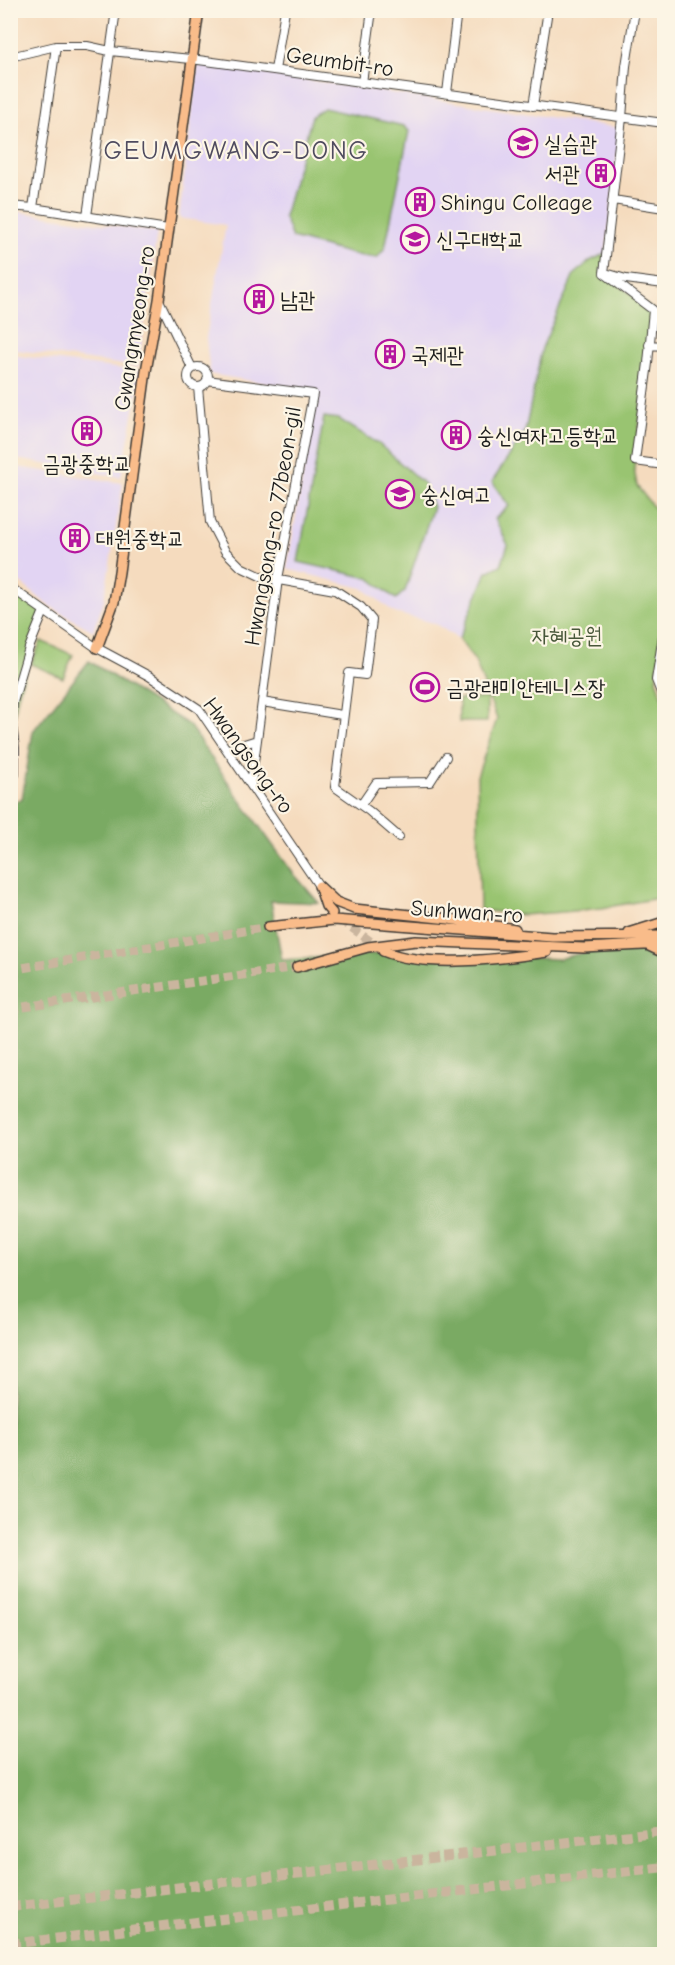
<svg xmlns="http://www.w3.org/2000/svg" width="675" height="1965" font-family="'Comic Neue','Poor Story',sans-serif">
<style>
.built{fill:#e2d4f3}
.green{fill:#99c471;stroke:#5a7046;stroke-width:1.5}
.forest{fill:#7aaa63;stroke:#4b6340;stroke-width:1.5}
.lines{fill:none;stroke-linecap:round;stroke-linejoin:round}
.major-tunnel{stroke:#cab59e;stroke-width:9;stroke-dasharray:9 4.5;stroke-linecap:butt}
.highway-tunnel{stroke:#cab59e;stroke-width:10;stroke-dasharray:10 5;stroke-linecap:butt}
.minor-casing{stroke:#3d3934;stroke-width:10}
.major-casing{stroke:#3d3934;stroke-width:12}
.minor{stroke:#fff;stroke-width:8}
.major{stroke:#f9bc8a;stroke-width:9}
.labels{text-anchor:middle;stroke-width:4.5;stroke-linejoin:round;paint-order:stroke}
.street-label{font-size:22px;fill:#1c1c1c;stroke:#fcf5e5}
.poi-label{font-size:22px;fill:#1c1c1c;stroke:#fcf5e5;text-anchor:start}
.park-label{font-size:22px;fill:#48573a;stroke:#fcf5e5}
.quarter-label{font-size:26px;letter-spacing:1.5px;fill:#4f4b5f;stroke:#fcf5e5}
</style>
<rect width="100%" height="100%" fill="#fcf5e5"/>
<filter id="ink" filterUnits="userSpaceOnUse"><feTurbulence type="fractalNoise" baseFrequency=".0167" numOctaves="2"/><feDisplacementMap in="SourceGraphic" scale="12" xChannelSelector="R" yChannelSelector="G"/><feConvolveMatrix kernelMatrix="1 2 1 2 8 2 1 2 1" color-interpolation-filters="sRGB"/></filter>
<filter id="wash" filterUnits="userSpaceOnUse"><feTurbulence type="fractalNoise" baseFrequency=".008" numOctaves="4" result="noise"/><feDisplacementMap in="SourceGraphic" scale="24" xChannelSelector="R" yChannelSelector="G"/><feGaussianBlur stdDeviation="1.35" result="paint"/><feColorMatrix in="noise" values="0 0 0 0 0 0 0 0 0 0 0 0 0 0 0 0 0 1.4 0 .05"/><feComposite in="paint" operator="in"/></filter>
<g filter="url(#wash)">
<rect width="100%" height="100%" fill="#f5dbbe"/>
<!-- built -->
<path class="built" d="M198,63l422,65 -14,125 -64,95 -17,84 -33,50 17,24 -13,13 12,26 -7,20 -14,7 -28,67 -25,-16 -39,-10 -32,-25 -76,-19 30,-177 -107,-18 -4,-36 20,-113 -47,-7z
M12,211l145,21 -19,135 -127,-18z
M10,355l130,16 -1,14 -18,92 -110,-19z
M10,466l113,17 -19,117 -11,31 -45,-26 -37,-30z"/>
<!-- green -->
<path class="green" d="M324,108l80,18 5,5 -24,117 -8,10 -21,-3 -64,-17 -8,-21 28,-101z
M606,253l-3,20 50,37 -19,159 3,17 27,35v108l-8,51 8,20v197l-62,11 -39,4 -41,3 -42,-5 -3,-134 20,-57 -22,-58 -16,-22 28,-67 14,-7 7,-20 -13,-26 14,-13 -17,-24 33,-50 17,-84 32,-73 16,-14z
M324,417l15,2 40,25 45,40 9,23 -28,84 -9,8 -27,-21 -71,-16z
M11,590l33,21 -26,85 -7,38z
M41,641l32,14 -10,23 -32,-14z
M487,698v24h-28v-23z"/>
<!-- forest -->
<path class="forest" d="M89,661l100,64 52,76 52,72 26,30 -48,-2 11,59 115,-8 161,7 96,-24 10,2v1017h-653v-1151l11,-4 11,-68z"/>
</g>
<g filter="url(#ink)">
<g class="lines">
<!-- major-tunnel -->
<path class="major-tunnel" d="M341,920l40,29
M10,970l258,-43
M10,1009l287,-42"/>
<!-- highway-tunnel -->
<path class="highway-tunnel" d="M10,1907l654,-76
M10,1944l654,-77"/>
<!-- minor casing -->
<g class="minor-casing">
<path id="minor" d="M10,57l46,-11h31l23,5 81,8 473,64
M275,70l10,-60
M362,83l10,-73
M447,93l10,-83
M533,106l15,-96
M613,200l51,8
M10,206l23,2 135,21
M33,208l23,-162
M87,216l29,-206
M604,273l18,-155 4,-52 9,-56
M604,273l49,37 -5,53 -13,98 29,4
M609,274l17,5 38,5
M159,300l33,68
M649,345l15,1
M188 377a10 10 0 1 1 20 0a10 10 0 1 1-20 0Z
M207,380l106,14 -35,185 -21,161 -29,9
M198,387l12,135 15,29 16,16 21,10 73,13 26,17 11,13 -7,55 -16,-2 -14,114 34,24 30,26
M10,587l87,61 52,28 50,33 120,177
M664,629l-8,51 8,20
M262,702l80,13
M10,775l5,-1v-26l-3,-23 1,-23 16,-54 15,-37
M251,784l6,-44
M361,805l15,-22 54,-1 16,-25"/>
</g>
<!-- major casing -->
<g class="major-casing">
<path id="major" d="M97,648l17,-46 5,-30 27,-201 13,-71 40,-290
M319,886l17,16 18,7 95,10 66,10
M320,888l6,18 6,7
M268,927l66,-7 218,17 112,-1
M629,933l35,-11
M649,946l15,7
M383,951c44,18 118,8 164,1
M297,967l71,-20 48,-6 168,7 80,-4"/>
</g>
<!-- minor -->
<use href="#minor" class="minor"/>
<!-- major -->
<use href="#major" class="major"/>
</g>
</g>
<!-- icons -->
<defs>
<g id="university-ring" transform="scale(1.5)"><circle r="9.5" fill="#fcf5e5" stroke="#b5179e" stroke-width="1.5"/><path d="M0-5L7-2L0 1L-7-2ZM-4 1L0 2.5L4 1V4Q0 6-4 4Z" fill="#b5179e"/></g>
<g id="building-ring" transform="scale(1.5)"><circle r="9.5" fill="#fcf5e5" stroke="#b5179e" stroke-width="1.5"/><path d="M-4-6H4V6H1V3H-1V6H-4ZM-2.5-4.3h1.7v1.8h-1.7ZM.8-4.3h1.7v1.8H.8ZM-2.5-1h1.7V.8h-1.7ZM.8-1h1.7V.8H.8Z" fill="#b5179e"/></g>
<g id="school-ring" transform="scale(1.5)"><circle r="9.5" fill="#fcf5e5" stroke="#b5179e" stroke-width="1.5"/><path d="M0-5L7-2L0 1L-7-2ZM-4 1L0 2.5L4 1V4Q0 6-4 4Z" fill="#b5179e"/></g>
<g id="stadium-ring" transform="scale(1.5)"><circle r="9.5" fill="#fcf5e5" stroke="#b5179e" stroke-width="1.5"/><path d="M0-5a6.5 5 0 1 0 0 10a6.5 5 0 1 0 0-10ZM-3.5-1.8h7v3.6h-7Z" fill="#b5179e"/></g>
</defs>
<g fill-rule="evenodd">
<use href="#university-ring" x="523" y="143"/>
<use href="#building-ring" x="601" y="173"/>
<use href="#building-ring" x="420" y="202"/>
<use href="#university-ring" x="415" y="239"/>
<use href="#building-ring" x="259" y="299"/>
<use href="#building-ring" x="390" y="354"/>
<use href="#building-ring" x="87" y="431"/>
<use href="#building-ring" x="456" y="435"/>
<use href="#school-ring" x="400" y="494"/>
<use href="#building-ring" x="75" y="538"/>
<use href="#stadium-ring" x="425" y="687"/>
</g>
<g class="labels">
<!-- street labels -->
<g class="street-label">
<text transform="translate(340 61) rotate(8)" y="8">Geumbit-ro</text>
<text transform="translate(134 328) rotate(-81)" y="8">Gwangmyeong-ro</text>
<text transform="translate(272 526) rotate(-80)" y="8">Hwangsong-ro 77beon-gil</text>
<text transform="translate(249 755) rotate(54)" y="8">Hwangsong-ro</text>
<text transform="translate(467 911) rotate(4)" y="8">Sunhwan-ro</text>
</g>
<!-- poi labels -->
<g class="poi-label">
<text x="544" y="151">실습관</text>
<text x="580" y="181" text-anchor="end">서관</text>
<text x="441" y="210">Shingu Colleage</text>
<text x="436" y="247">신구대학교</text>
<text x="280" y="307">남관</text>
<text x="411" y="362">국제관</text>
<text x="477" y="443">숭신여자고등학교</text>
<text x="87" y="471" text-anchor="middle">금광중학교</text>
<text x="421" y="502">숭신여고</text>
<text x="96" y="546">대원중학교</text>
<text x="446" y="695">금광래미안테니스장</text>
</g>
<!-- park labels -->
<g class="park-label">
<text x="567" y="643">자혜공원</text>
</g>
<!-- quarter labels -->
<g class="quarter-label">
<text x="236" y="159">GEUMGWANG-DONG</text>
</g>
</g>
<!-- margin -->
<rect width="675" height="1965" fill="none" stroke="#fcf5e5" stroke-width="36"/>
</svg>
